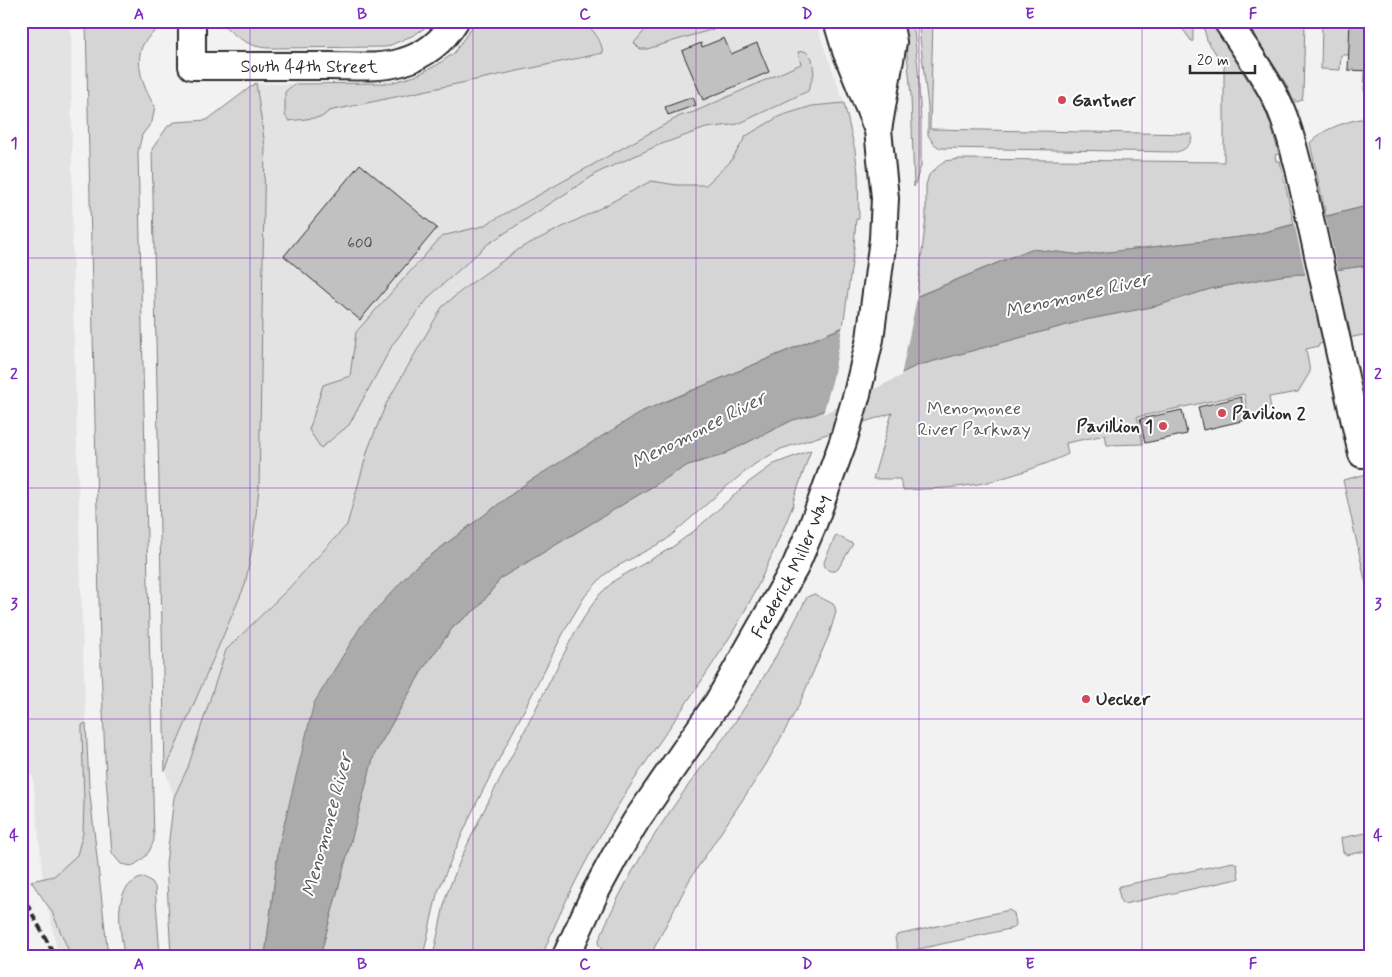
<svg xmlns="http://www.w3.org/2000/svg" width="1392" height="977" font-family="Mynerve,sans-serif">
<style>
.built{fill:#e3e3e3}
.green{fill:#d5d5d5;stroke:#808080}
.water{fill:#ababab;stroke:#787878}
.pier{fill:#f2f2f2}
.building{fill:#c1c1c1;stroke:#2b2b2b}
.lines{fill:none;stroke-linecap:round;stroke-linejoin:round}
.minor-casing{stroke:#2b2b2b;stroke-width:30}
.minor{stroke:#fff;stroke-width:26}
.rail{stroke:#2b2b2b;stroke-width:4;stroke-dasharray:8 4;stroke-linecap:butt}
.grid{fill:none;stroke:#7b2cbf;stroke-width:1;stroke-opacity:0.55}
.poi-dot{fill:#d1495b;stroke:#fff;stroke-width:2}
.labels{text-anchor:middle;stroke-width:4;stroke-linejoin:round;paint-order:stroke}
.number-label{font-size:15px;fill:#505050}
.street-label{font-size:18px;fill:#2b2b2b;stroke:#fff}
.poi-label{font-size:18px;font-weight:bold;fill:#2b2b2b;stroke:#fff;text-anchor:start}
.park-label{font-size:18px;fill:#565656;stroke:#fff}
.water-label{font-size:19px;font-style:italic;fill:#585858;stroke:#fff}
.neatline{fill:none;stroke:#7b2cbf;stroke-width:2}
.grid-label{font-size:16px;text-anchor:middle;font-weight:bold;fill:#7b2cbf}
</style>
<rect width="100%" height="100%" fill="#f2f2f2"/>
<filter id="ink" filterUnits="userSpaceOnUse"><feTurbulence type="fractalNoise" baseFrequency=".02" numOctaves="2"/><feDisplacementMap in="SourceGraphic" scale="10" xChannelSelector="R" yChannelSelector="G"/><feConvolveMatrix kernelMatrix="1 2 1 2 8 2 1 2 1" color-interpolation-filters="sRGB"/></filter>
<g filter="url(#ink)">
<!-- built -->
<path class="built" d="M21,21h50l2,284 10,347 6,134 19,170h-50l-15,-75 -10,-104 -12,-9z
M476,21h339l29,82 -32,3 -66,30 -15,25 -25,24h-29l-26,-4 -62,33 -67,33 -56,40 -24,19 -56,98 -18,45 -21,76 -59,64 -62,61 -38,117 -14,30 -9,-26 -13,-622 16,-23 7,-4 32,-2 49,-37 38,1 96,-1 25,-7 22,-11 17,-12z
M21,932l10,24h-10z"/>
<!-- green -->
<path class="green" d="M86,21h80c-7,7 -17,14 -22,22 -11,17 0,48 11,63l-3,16 -10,13 -4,17 16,688c-5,14 -9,19 -22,26l-11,-2 -9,-11 -6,-75 -6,-133z
M219,21h213l-6,6 -12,8 -28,12 -118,1c-21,-1 -34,-13 -49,-27z
M476,21h107c11,10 18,18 20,32l-274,58 -7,6 -33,4 -4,-6v-23l9,-8 96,-1 25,-7 22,-11 17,-12z
M641,21h99l-93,28h-7l-6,-6 12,-14z
M904,21h9l5,47 3,55v43l-7,21 -3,-92z
M918,21h15l-3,108 262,5c0,10 -6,16 -16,18l-236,-4 -6,-4 -6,-9v-28z
M1177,21h16v19l-1,2z
M1245,21h60l-2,74 -1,5 -5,2 -4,-2 -7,-16z
M1322,21l28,1 -1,33h-8l-1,15 -19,-1z
M1209,25l4,2 5,6 45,71 8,22 8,28 -4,1 1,6h4l14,63 -45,12 -167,19 -51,-6 -114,47 9,-79v-32l3,-10 15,-14 16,-2 264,3v-96l-17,-26 -3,-11 2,-3z
M805,51l7,7 2,16 -6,17 -70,33 -32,4 -47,17 -60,27 -111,72 -58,52 -37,48 -44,81 -28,23 -12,-18 14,-45 27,-9 6,-44 86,-96 41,-10 197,-110 14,-4 107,-48 -3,-12z
M1365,71h6v20h-7z
M256,83l9,63 -6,343 -7,59 -7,37 -80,186 -13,-622 16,-23 7,-4 32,-2z
M844,103l11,47 3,23 1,46h-3l-2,29 -11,79 -200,84 -115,71 -114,86 -135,277 -14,111h-94l-5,-92 8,-67 14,-30 38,-117 62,-61 59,-64 21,-76 18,-45 56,-97 24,-20 56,-40 67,-33 62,-33 26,4h29l25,-24 15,-25 34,-20 32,-10z
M1359,119h12v86l-45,11 -16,-73c13,-14 30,-19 49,-24z
M1371,265v80l-3,-11 -49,10v2l-13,3 4,23 -12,20 -29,5 2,12 -22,10 -5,-25 -107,23 6,27 -36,1 -2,-10 -39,8 2,11c-25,12 -53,21 -80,28 -26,6 -59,7 -85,8l-3,-11h-27l19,-66 -111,36 -26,15 -29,23 -60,53 -52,28 -11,8 -18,20 -18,30 -94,184 -19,43 -17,41 -14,62h-103l54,-201 49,-86 31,-43 25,-19 22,-29 187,-113 32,-9 73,-36 23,-6 100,-48 169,-46 71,-14 54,-17 58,-11 18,-3 19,-1z
M811,450l-18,52 1,1c-18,43 -36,87 -60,127 -33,55 -72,106 -107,161 -33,52 -62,107 -85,165h-109l13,-60 16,-40 19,-40 94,-184 15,-24 10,-14 15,-14 56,-32 23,-17 55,-49 25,-18z
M1371,473v134l-28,-127z
M836,535l17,9 -15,25c-6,5 -14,1 -14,-7z
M814,594l19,10 2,3 1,5 -7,23 -31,72 -33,59 -75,113 -40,77h-35l-13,-6 -4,-7c21,-55 58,-113 92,-160 15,-21 31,-40 45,-61 27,-40 51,-82 72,-125z
M86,723l3,63 19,170h-37l-19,-44 -21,-31 23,-5 23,-21 6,-22 1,-31 -2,-71v-6z
M1371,832v18l-24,5 -4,-3 -2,-14z
M1233,862l4,2 2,14 -2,1 -113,25 -3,-2 -3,-13 2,-3z
M144,877l8,5 3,5 5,69h-36c-3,-26 -15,-70 20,-79z
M1009,910l5,3 2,11 -2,4 -113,25 -3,-2 -3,-13 2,-3z"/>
<!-- water -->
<path class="water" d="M1371,205v60l-66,9 -19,1 -18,3 -58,11 -54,17 -71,14 -169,46 -100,48 -23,6 -73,36 -32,9 -187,113 -22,29 -25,19 -31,43 -49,86 -54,201h-55l14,-111 35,-142 47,-77 53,-58 114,-86 115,-71 388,-162 51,6 167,-19z"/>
<!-- pier -->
<path class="pier" d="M1325,214l13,58 -32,5 -12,-55z
M918,293l-17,83 -78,38 10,-36 10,-54z"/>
<!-- building -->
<path class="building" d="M1371,21v50l-23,-1 2,-49z
M724,38l7,16 26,-11 12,29 -66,28 -21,-49 19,-8 1,4z
M693,97l3,8 -28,10 -3,-8z
M360,164l77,64 -77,92 -76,-64z
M1241,397l5,23 -43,10 -5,-23z
M1182,410l5,24 -42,9 -5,-24z"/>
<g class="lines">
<!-- minor casing -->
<g class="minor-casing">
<g id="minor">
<path id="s1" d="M192,21v45c46,0 92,0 138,0 23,0 49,3 72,-4 22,-6 41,-21 53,-41"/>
<path d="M837,21l9,30 32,79"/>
<path d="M865,21l9,76"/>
<path d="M1227,21c17,27 38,53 51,82 10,21 15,43 21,66l63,285"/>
<path id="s2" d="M566,956l30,-65 19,-35 21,-35 82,-119 77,-135 17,-40 31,-85 14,-48 13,-55 13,-100 2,-41 -7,-68 15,-88 -4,-21"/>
</g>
</g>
<!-- minor -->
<use href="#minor" class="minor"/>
<!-- rail -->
<path class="rail" d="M21,893l34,63"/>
</g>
</g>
<!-- grid -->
<path class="grid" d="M250,21v935M473,21v935M696,21v935M919,21v935M1142,21v935M21,258h1350M21,488h1350M21,719h1350"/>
<!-- markers -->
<g class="poi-dot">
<circle cx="1062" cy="100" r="5"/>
<circle cx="1222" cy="413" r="5"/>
<circle cx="1163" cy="426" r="5"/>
<circle cx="1086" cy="699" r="5"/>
</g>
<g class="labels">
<!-- number labels -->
<g class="number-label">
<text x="360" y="248">600</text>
</g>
<!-- street labels -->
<g class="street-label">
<text dy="6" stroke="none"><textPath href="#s1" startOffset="162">South 44th Street</textPath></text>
<text dy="6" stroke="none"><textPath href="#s2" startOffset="451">Frederick Miller Way</textPath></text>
</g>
<!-- poi labels -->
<g class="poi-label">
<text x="1072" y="106">Gantner</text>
<text x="1232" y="419">Pavilion 2</text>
<text x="1153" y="432" text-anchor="end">Pavillion 1</text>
<text x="1096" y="705">Uecker</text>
</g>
<!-- park labels -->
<g class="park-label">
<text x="974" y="414">Menomonee<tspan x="974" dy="21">River Parkway</tspan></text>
</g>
<!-- water labels -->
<g class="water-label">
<text transform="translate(1077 294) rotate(-13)" y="7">Menomonee River</text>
<text transform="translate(698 429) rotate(-27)" y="7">Menomonee River</text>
<text transform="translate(326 825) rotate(-75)" y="7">Menomonee River</text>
</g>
</g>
<!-- margin -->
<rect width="1392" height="977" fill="none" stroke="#fff" stroke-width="55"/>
<!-- scale -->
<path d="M1190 65v8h65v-8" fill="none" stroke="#2b2b2b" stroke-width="2.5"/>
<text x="1197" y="65" font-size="15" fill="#2b2b2b" stroke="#ffffff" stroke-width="4" paint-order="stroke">20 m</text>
<rect x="28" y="28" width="1336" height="922" class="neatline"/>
<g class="grid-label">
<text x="139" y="19">A</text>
<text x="362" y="19">B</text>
<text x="585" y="19">C</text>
<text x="807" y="19">D</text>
<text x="1030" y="19">E</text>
<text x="1253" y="19">F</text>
<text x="14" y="148">1</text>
<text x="1378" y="148">1</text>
<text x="14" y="379">2</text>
<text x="1378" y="379">2</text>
<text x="14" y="609">3</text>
<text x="1378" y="609">3</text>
<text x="14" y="840">4</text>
<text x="1378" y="840">4</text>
<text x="139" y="969">A</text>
<text x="362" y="969">B</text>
<text x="585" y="969">C</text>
<text x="807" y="969">D</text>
<text x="1030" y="969">E</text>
<text x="1253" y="969">F</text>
</g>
</svg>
